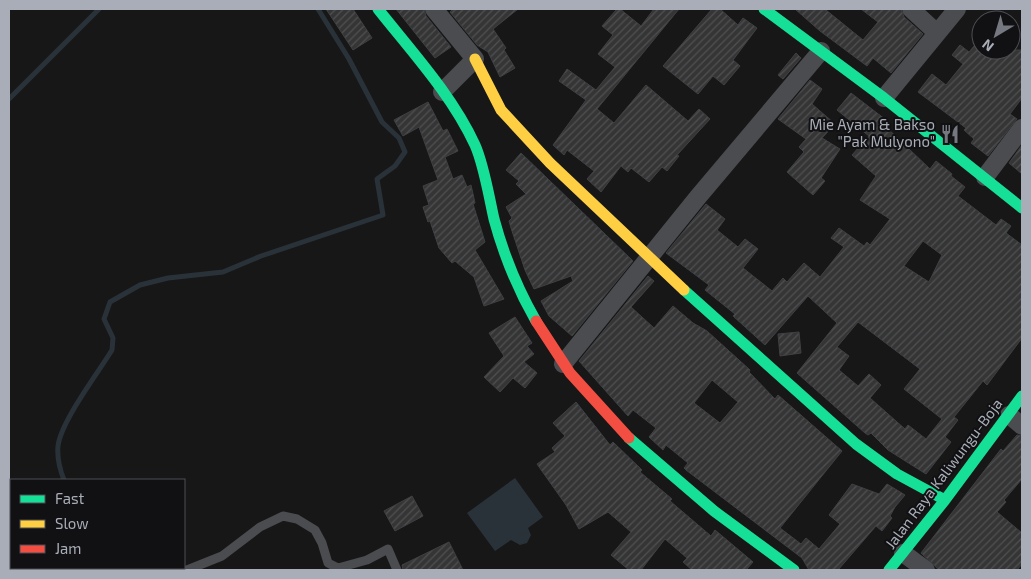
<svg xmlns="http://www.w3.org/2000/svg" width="1031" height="579" font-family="'Exo 2',sans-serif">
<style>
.water{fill:#2a3239}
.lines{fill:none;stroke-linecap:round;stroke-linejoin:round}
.stream{stroke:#2a3239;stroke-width:5}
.building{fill:url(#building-hatch);stroke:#3f4043;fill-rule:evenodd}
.lane{stroke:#4b4c50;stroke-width:9}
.street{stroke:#4b4c50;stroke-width:18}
.fast{stroke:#16e098;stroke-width:11}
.slow{stroke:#ffcf43;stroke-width:11}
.jam{stroke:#f24e42;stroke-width:11}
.labels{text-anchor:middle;stroke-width:4;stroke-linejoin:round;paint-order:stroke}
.poi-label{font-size:15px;fill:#a8adb8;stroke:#111113;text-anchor:end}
.street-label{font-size:15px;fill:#a8adb8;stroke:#111113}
</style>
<defs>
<pattern id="building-hatch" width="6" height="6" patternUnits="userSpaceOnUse" patternTransform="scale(1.25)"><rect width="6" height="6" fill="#353536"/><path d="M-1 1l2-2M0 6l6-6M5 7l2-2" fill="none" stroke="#4f5051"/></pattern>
</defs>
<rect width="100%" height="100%" fill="#171717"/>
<!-- water -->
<path class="water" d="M515,478l28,39 -15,11 3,7 -4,8 -7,2 -9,-5 -16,11 -28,-38z"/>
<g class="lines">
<!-- stream -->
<path class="stream" d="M9,99l90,-90
M64,480c-4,-10 -7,-23 -6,-34 3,-25 40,-73 54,-96l1,-12 -9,-19 6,-17 30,-17 28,-7 55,-6 38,-16 122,-41 -6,-36 18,-13 10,-14 -6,-14 -17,-16 -33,-63 -31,-50"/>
</g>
<!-- building -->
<path class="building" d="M326,9h27l19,29 -19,12z
M396,9h28l2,7 25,31 -16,11z
M453,9h65l-25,20 13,19 -2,2 11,18 -15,9 -12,-25 -11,-7 -27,-33z
M617,9h3l21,17 13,-17h25l-82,100 17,14 32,-38 42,36 11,-12 11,10 -33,36 2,1 -12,15 -5,-4 -13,15 -18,-14 -3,4 -7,-6 -20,26 -14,-13 7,-8 -27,-21 -3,5 -11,-10 33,-45 -27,-19 8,-12 29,21 19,-23 -17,-13 15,-19 -11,-9z
M712,9h8l18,16 5,-7 14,10 -24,32 7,6 -16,19 -11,-9 -15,18 -35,-28z
M795,9l31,1 37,30 15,-18 -17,-13h40l3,8 19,17 -32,39 -18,-15 -6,8 -47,-35z
M981,38v12h41v48l-12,16 7,5 -29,37 -17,-13 3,-4 -10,-9 2,-2 -48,-36 14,-18 14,11 17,-21 -11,-9 8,-10 9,7z
M796,53l5,5 -18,21 -5,-4z
M810,80l12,9 -10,15 23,20 -13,14 18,11 -19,29 4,3 -12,14 -26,-23 17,-20 -5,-5 7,-8 -28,-20z
M851,93l39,30 -3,5 43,41 6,-8 16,13 -1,2 14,11 -7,9 38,29 5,-6 10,7 -5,7 16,12v93l-35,47 -4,-4 -29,36 4,3 -13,17 6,5 -25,32 -38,-24 -17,-17 -3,2 -3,-2 -68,-60 40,-50 -29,-27 -43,49 -32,-29 2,-2 -30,-24 4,-5 -43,-32 40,-49 19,15 -8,11 21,17 7,-8 13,10 -15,19 29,23 11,-13 4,4 17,-19 16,14 24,-30 -13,-9 8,-10 25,18 3,-4 3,3 20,-26 -30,-19 16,-24 -24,-21 17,-19 -32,-26zM923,241l19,14 -13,27 -25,-16zM858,322l62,47 -16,20 38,30 -16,20 -18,-14 -3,4 -35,-31 11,-13 -12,-11 -11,12 -19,-16 10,-14 -12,-9z
M428,102l15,29 4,-2 11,22 -13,6 8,22 9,-4 5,12 4,-2 4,18 -2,1 12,38 -10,8 29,49 -20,7 -10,-29 -19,-16 -3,2 -13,-15 -9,-27 -2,1 -5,-15 6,-2 -6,-19 15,-6 -19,-53 -16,9 -9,-16z
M1022,145v29l-13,-11z
M521,153l112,108 -61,75 -23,-20 -8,-15 32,-20 -2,-5 -37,13 -9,-19 -13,-39 -3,-10 3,-3 -6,-11 20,-13 -10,-10 3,-3 -13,-11z
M648,276l6,5 -23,26 23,21 19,-22 20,17 14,8 43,39 -1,2 26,27 3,-4 64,56 -62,77 21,16 5,-6 13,11 21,-25 -11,-9 23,-31 27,10 8,-10 18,11 -10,12 -5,9 2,2 -10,13 -6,-5 -38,44h-29l-7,-12 -116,-88 -2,-2 4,-5 -22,-18 -3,5 -14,-13 7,-9 -23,-18 -5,6 -49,-55zM712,380l26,22 -18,21 -26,-20z
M515,317l17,26 -5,3 7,8 -10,8 13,11 -12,15 -12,-10 -13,14 -16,-15 20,-21 -15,-23z
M799,332l2,21 -21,3 -2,-22z
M576,402l34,43 3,-3 29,28 -2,2 32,27 -2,2 41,35 4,-6 38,32 -7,8h-54l-9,-8 4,-4 -22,-19 -24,31h-12l-18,-15 20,-23 -23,-20 -29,17 -13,-24 -29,-41 18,-12 -3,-4 13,-12 -12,-13z
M1017,435l5,1v43l-18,21 2,2 -9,10 25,21v31l-5,6h-78l-18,-17 80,-104 2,2z
M412,496l11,20 -28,15 -11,-20z
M449,542l14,28h-60l-1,-5z"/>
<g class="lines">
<!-- lane -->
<path class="lane" d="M187,570l35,-14 38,-29 23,-11 14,3 18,11 7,13 6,20 10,5 29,-8 21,-11 9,21"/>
<!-- street -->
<path class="street" d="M434,9l41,50 -33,33
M911,9l26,24
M884,98l73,-89
M985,177l37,-49
M563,364l135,-167 123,-146
M1009,415l13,11
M903,553l23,17"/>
<!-- fast -->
<path class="fast" d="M378,9c34,43 74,86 97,136 9,20 14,52 19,74 10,37 23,69 42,102
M764,9l120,89 138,110
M684,290l172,154 41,30 48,26
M629,438l85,73 80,59
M889,570l56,-70 77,-104"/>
<!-- slow -->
<path class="slow" d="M475,59l26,51 49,53 134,127"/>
<!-- jam -->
<path class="jam" d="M536,321l34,52 59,65"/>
</g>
<!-- icons -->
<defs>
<g id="restaurant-bare" transform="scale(1.5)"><path d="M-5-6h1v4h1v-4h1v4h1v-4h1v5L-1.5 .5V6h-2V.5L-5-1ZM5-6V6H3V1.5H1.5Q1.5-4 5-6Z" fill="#757880" stroke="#111113" stroke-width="2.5" paint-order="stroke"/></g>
</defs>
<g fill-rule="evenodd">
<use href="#restaurant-bare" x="950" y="134"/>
</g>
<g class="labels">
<!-- poi labels -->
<g class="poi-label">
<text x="935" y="130">Mie Ayam &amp; Bakso<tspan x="935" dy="17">"Pak Mulyono"</tspan></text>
</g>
<!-- street labels -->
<g class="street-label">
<text transform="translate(944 474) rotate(-53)" y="5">Jalan Raya Kaliwungu-Boja</text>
</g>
</g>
<!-- border -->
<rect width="1031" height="579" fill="none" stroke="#a8adb8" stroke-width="20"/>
<!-- legend -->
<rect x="10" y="479" width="175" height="90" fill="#111113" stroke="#4d4f55"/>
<rect x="20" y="495" width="25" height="8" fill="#16e098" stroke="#4d4f55"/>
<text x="55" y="504" font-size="15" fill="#a8adb8">Fast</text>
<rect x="20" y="520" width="25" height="8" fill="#ffcf43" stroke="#4d4f55"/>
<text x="55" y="529" font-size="15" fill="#a8adb8">Slow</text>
<rect x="20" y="545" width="25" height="8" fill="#f24e42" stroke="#4d4f55"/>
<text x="55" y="554" font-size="15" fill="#a8adb8">Jam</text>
<!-- north arrow -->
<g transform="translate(996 35) rotate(218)"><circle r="24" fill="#111113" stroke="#4d4f55"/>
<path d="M0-4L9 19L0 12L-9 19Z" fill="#757880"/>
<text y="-8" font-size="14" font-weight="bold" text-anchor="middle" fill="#a8adb8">N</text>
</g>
</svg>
